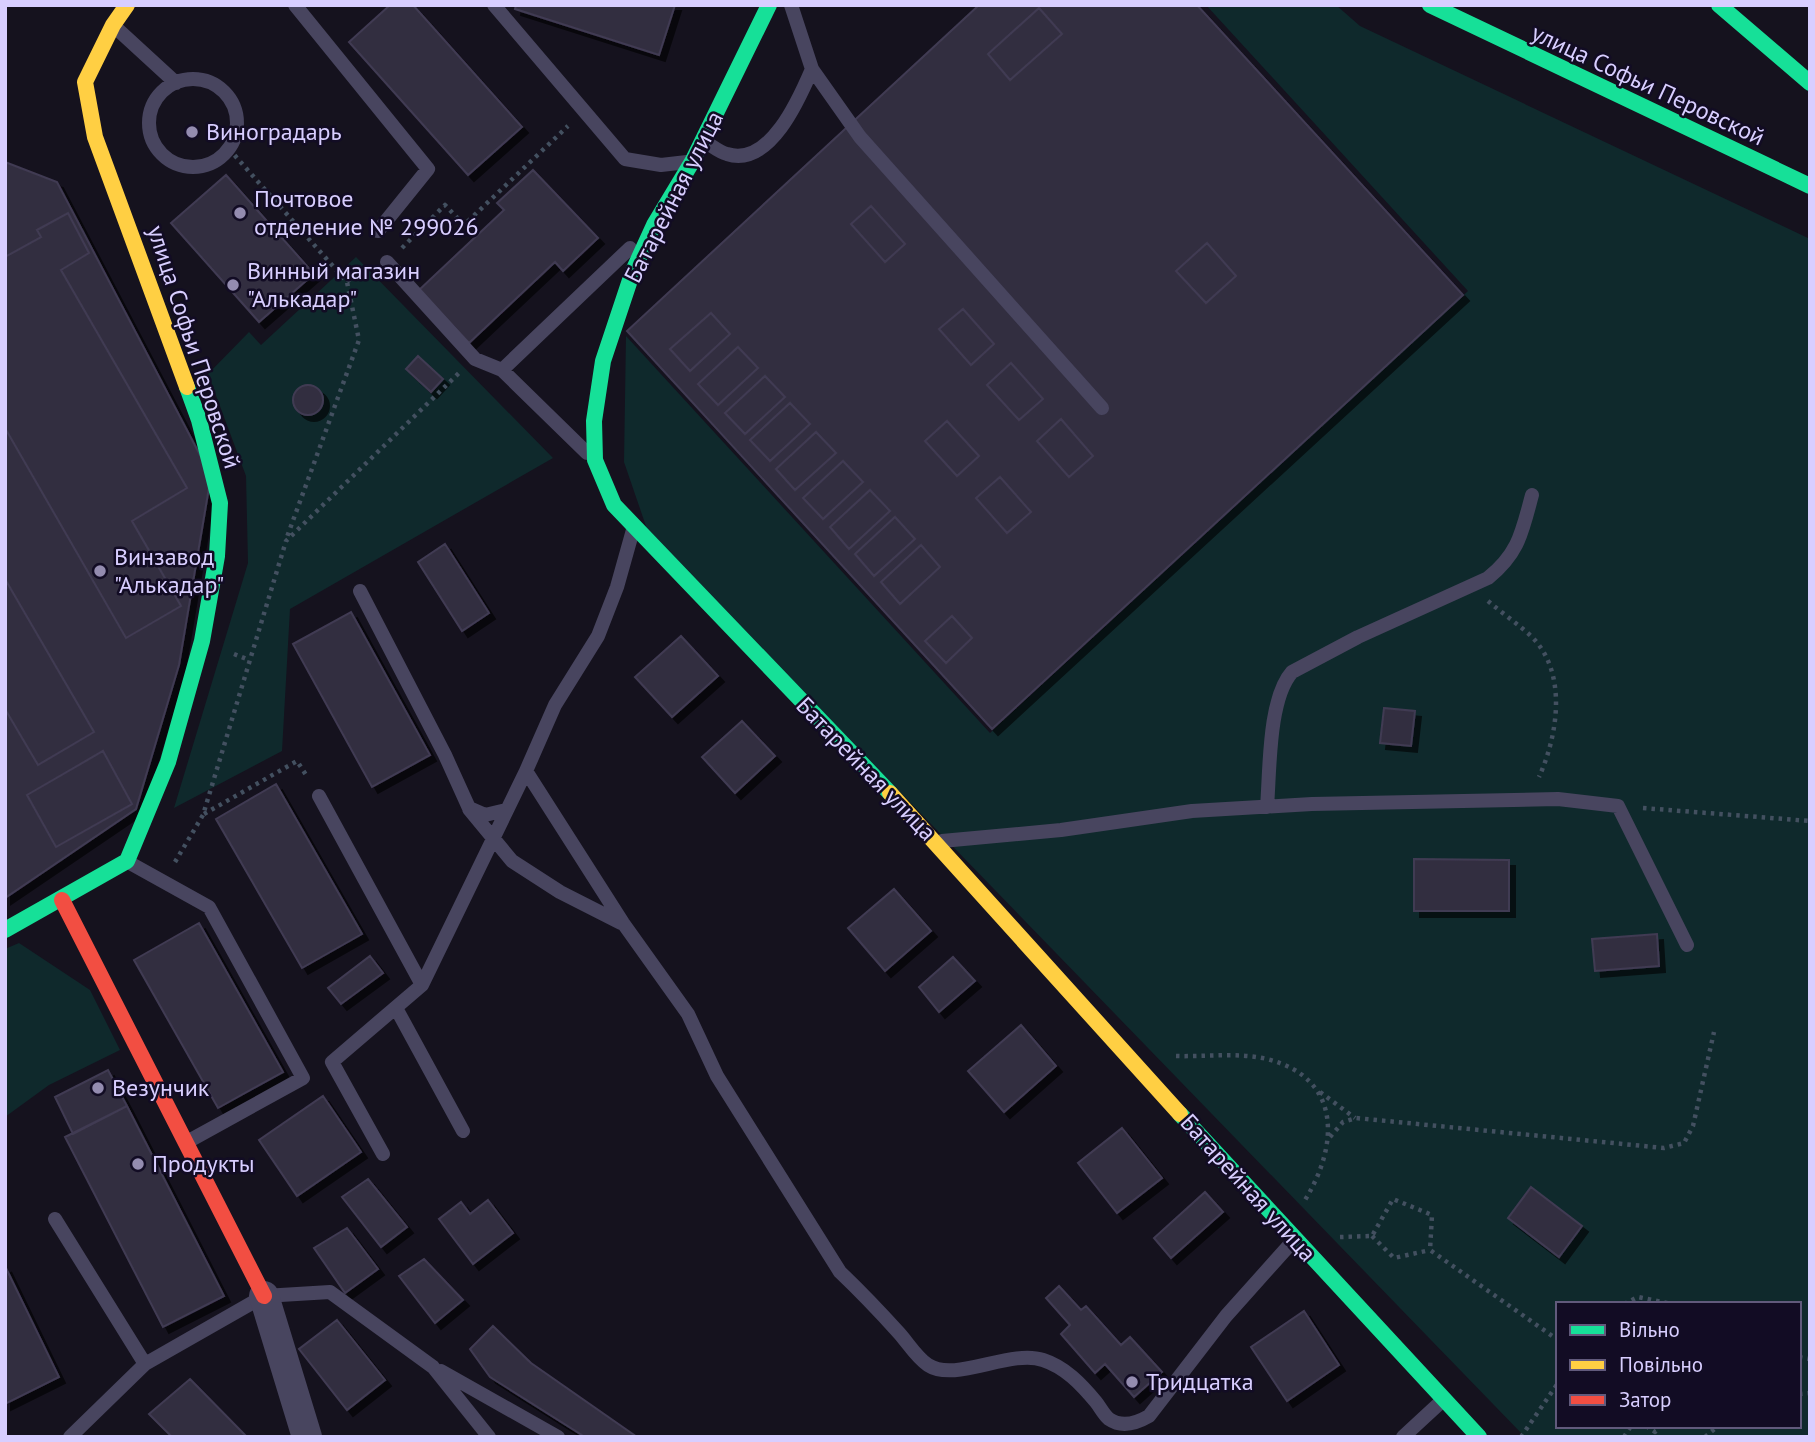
<svg xmlns="http://www.w3.org/2000/svg" width="1815" height="1442" font-family="'PT Sans',sans-serif">
<style>
.green{fill:#0f292c;fill-rule:evenodd}
.building{fill:#332f41;stroke:#413b53;stroke-width:2;filter:url(#shadow)}
.lines{fill:none;stroke-linecap:round;stroke-linejoin:round}
.path{stroke:#435060;stroke-width:4.5;stroke-dasharray:3.5 5;stroke-linecap:butt}
.lane{stroke:#48455f;stroke-width:14}
.street{stroke:#48455f;stroke-width:30}
.fast{stroke:#16e098;stroke-width:16}
.slow{stroke:#ffcf43;stroke-width:16}
.jam{stroke:#f24e42;stroke-width:16}
.poi-dot{fill:#948cb0;stroke:#120c24;stroke-width:2.5}
.labels{text-anchor:middle;stroke-width:5;stroke-linejoin:round;paint-order:stroke}
.street-label{font-size:24px;fill:#d8ceff;stroke:#120c24}
.poi-label{font-size:24px;fill:#d8ceff;stroke:#120c24;text-anchor:start}
</style>
<defs>
<filter id="shadow"><feDropShadow dx="6" dy="6" stdDeviation="0" flood-color="#0009"/></filter>
</defs>
<rect width="100%" height="100%" fill="#15121e"/>
<!-- green -->
<path class="green" d="M1206,5h130l24,21 450,213v1198h-285l-877,-905 -24,-70 2,-126 364,397 478,-442zM1558,1304h241v122h-241z
M356,257l197,201 -263,151 -8,142 -108,57 74,-245 -2,-87 -38,-102 41,-42 12,13z
M19,943l71,47 30,60 -71,35 -44,32v-168z"/>
<!-- building -->
<path class="building" d="M390,5h23l109,122 -54,48 -119,-133z
M516,5h159l-16,50 -144,-46z
M979,5h218l266,290 -471,434 -365,-398z
M1039,8l23,26 -52,46 -22,-26z
M5,162l52,20 154,294 -32,189 -43,144 -131,89z
M533,170l65,68 -35,33 -8,-9 -86,81 -50,-53 85,-80 -7,-7z
M226,175l88,99 -55,48 -88,-99z
M871,206l34,38 -20,18 -34,-38z
M68,213l21,40 -28,17 126,218 -55,33 49,85 -55,32 -121,-210v-171l36,-20 -4,-7z
M1207,243l29,33 -30,27 -30,-32z
M963,309l31,35 -23,21 -32,-36z
M711,313l19,21 -40,37 -20,-22z
M738,347l20,21 -40,37 -20,-21z
M418,356l25,23 -12,13 -25,-23z
M1011,363l32,36 -24,21 -32,-35z
M765,376l20,21 -40,37 -20,-21z
M293 400a15 15 0 1 1 30 0a15 15 0 1 1-30 0Z
M790,403l20,21 -40,37 -20,-21z
M1061,419l32,37 -24,21 -32,-36z
M947,421l32,35 -22,20 -32,-35z
M816,432l20,21 -41,37 -19,-21z
M843,461l20,21 -40,37 -20,-21z
M1000,477l31,35 -24,21 -31,-35z
M870,490l20,21 -41,38 -19,-22z
M895,517l20,22 -41,37 -19,-22z
M445,544l44,69 -27,18 -44,-69z
M921,545l19,22 -40,37 -19,-22z
M5,579l89,153 -56,33 -33,-56z
M351,612l79,143 -58,32 -79,-143z
M952,616l20,22 -26,25 -21,-22z
M681,636l37,40 -46,41 -37,-40z
M1384,708l31,3 -4,35 -31,-3z
M742,721l33,35 -40,37 -33,-36z
M103,751l29,53 -76,43 -29,-52z
M276,784l86,150 -60,34 -86,-149z
M1414,859l95,1v51h-95z
M894,889l37,42 -46,40 -37,-43z
M199,923l84,149 -65,36 -84,-148z
M1657,934l2,32 -64,5 -3,-32z
M370,956l13,17 -42,31 -13,-16z
M953,957l22,24 -36,31 -20,-25z
M1021,1025l35,41 -52,46 -36,-41z
M108,1070l19,36 -54,28 -18,-37z
M323,1096l38,56 -64,44 -38,-56z
M127,1106l97,190 -61,31 -98,-190z
M1122,1128l40,50 -45,35 -39,-50z
M368,1179l39,48 -26,20 -39,-50z
M1531,1187l51,39 -23,31 -51,-39z
M1205,1192l18,20 -52,46 -17,-20z
M488,1200l25,33 -40,31 -34,-45 22,-17 9,12z
M347,1228l31,41 -33,24 -31,-45z
M424,1259l39,41 -28,23 -36,-47z
M5,1266l54,111 -54,27z
M1059,1286l22,24 5,-4 35,39 9,-8 32,35 -28,25 -29,-33 -10,9 -34,-39 9,-9 -24,-27z
M1304,1311l35,54 -52,36 -36,-54z
M337,1320l48,60 -38,30 -48,-61z
M493,1326l38,37 106,74h-52l-95,-60 -20,-28z
M190,1379l57,58h-75l-23,-23z"/>
<g class="lines">
<!-- path -->
<path class="path" d="M229,149l118,133 12,58 -72,197
M402,248l43,-43 19,20 104,-99
M347,282l17,-17
M1488,601c14,12 30,23 43,35 37,36 27,99 8,141
M234,654l15,6
M1643,808l167,13
M204,814l93,-53 11,17
M175,862l28,-47 83,-274 173,-168
M1176,1056c30,1 61,-4 91,3 75,19 72,86 38,141
M1320,1092l35,26
M1330,1137l13,-15 13,-4 308,30 20,-5 9,-17 21,-94
M1372,1236l22,22 36,-8
M1340,1237l32,-1 21,-37 39,16 -2,35 128,90
M1624,1304l14,-7 33,7
M1799,1357l11,2
M1799,1394l11,-1
M1646,1426l9,6 4,-6
M1521,1437l37,-54
M1624,1437l7,-11
M1705,1437l13,-11"/>
<!-- lane -->
<path class="lane" d="M295,5l133,164 -50,62
M494,5l131,154 36,6 26,-3
M791,5l21,64 48,68 242,271
M115,27l61,56
M149 123a44 44 0 1 1 88 0a44 44 0 1 1-88 0Z
M704,141c7,4 15,11 23,13 43,14 73,-57 85,-85
M387,262l88,97 27,11 85,83
M502,370l128,-122
M633,530l-16,57 -19,49 -43,69 -29,66 97,152 65,91 29,62 123,196c21,20 40,40 59,61 9,10 18,25 29,32 27,18 82,-16 115,-5 22,7 38,24 53,42 4,5 8,13 13,17 13,9 28,4 40,-3l77,-100 68,-76
M360,591l85,164 24,53 16,7 21,-5
M319,796l103,189
M1267,807c3,-36 1,-108 25,-135l66,-35 130,-59c31,-25 34,-46 44,-83
M469,809l43,52 48,31 61,31
M942,841l119,-11 131,-19 120,-7 246,-5 60,7 69,139
M128,862l81,45 94,171 -116,64
M396,1008l67,123
M383,1154l-51,-92 90,-77 104,-214
M55,1219l90,145
M441,1371l117,66
M70,1437l75,-73 119,-68 66,-4 103,75 56,70
M1403,1437l40,-37"/>
<!-- street -->
<path class="street" d="M264,1296l43,141"/>
<!-- fast -->
<path class="fast" d="M769,5l-77,157 -38,63 -21,46 -30,90 -9,60 1,39 19,45 276,288
M1430,5l380,181
M1719,5l91,78
M5,930l122,-69 41,-99 34,-121 15,-85 3,-53 -21,-83 -12,-33
M1180,1114l299,323"/>
<!-- slow -->
<path class="slow" d="M127,5l-14,20 -28,57 10,55 92,250
M890,793l290,321"/>
<!-- jam -->
<path class="jam" d="M62,900l202,396"/>
</g>
<!-- markers -->
<g class="poi-dot">
<circle cx="192" cy="132" r="7"/>
<circle cx="240" cy="213" r="7"/>
<circle cx="233" cy="285" r="7"/>
<circle cx="100" cy="571" r="7"/>
<circle cx="98" cy="1088" r="7"/>
<circle cx="138" cy="1164" r="7"/>
<circle cx="1132" cy="1382" r="7"/>
</g>
<g class="labels">
<!-- street labels -->
<g class="street-label">
<text transform="translate(1648 85) rotate(25)" y="8">улица Софьи Перовской</text>
<text transform="translate(674 197) rotate(-63)" y="8">Батарейная улица</text>
<text transform="translate(194 347) rotate(72)" y="8">улица Софьи Перовской</text>
<text transform="translate(866 769) rotate(46)" y="8">Батарейная улица</text>
<text transform="translate(1248 1188) rotate(48)" y="8">Батарейная улица</text>
</g>
<!-- poi labels -->
<g class="poi-label">
<text x="206" y="140">Виноградарь</text>
<text x="254" y="207">Почтовое<tspan x="254" dy="28">отделение № 299026</tspan></text>
<text x="247" y="279">Винный магазин<tspan x="247" dy="28">"Алькадар"</tspan></text>
<text x="114" y="565">Винзавод<tspan x="114" dy="28">"Алькадар"</tspan></text>
<text x="112" y="1096">Везунчик</text>
<text x="152" y="1172">Продукты</text>
<text x="1146" y="1390">Тридцатка</text>
</g>
</g>
<!-- border -->
<rect width="1815" height="1442" fill="none" stroke="#d8ceff" stroke-width="14"/>
<!-- legend -->
<rect x="1556" y="1302" width="245" height="126" fill="#120c24" stroke="#615a7c" stroke-width="2"/>
<rect x="1570" y="1325" width="35" height="10" fill="#16e098" stroke="#615a7c" stroke-width="2"/>
<text x="1619" y="1337" font-size="21" fill="#d8ceff">Вільно</text>
<rect x="1570" y="1360" width="35" height="10" fill="#ffcf43" stroke="#615a7c" stroke-width="2"/>
<text x="1619" y="1372" font-size="21" fill="#d8ceff">Повільно</text>
<rect x="1570" y="1395" width="35" height="10" fill="#f24e42" stroke="#615a7c" stroke-width="2"/>
<text x="1619" y="1407" font-size="21" fill="#d8ceff">Затор</text>
</svg>
